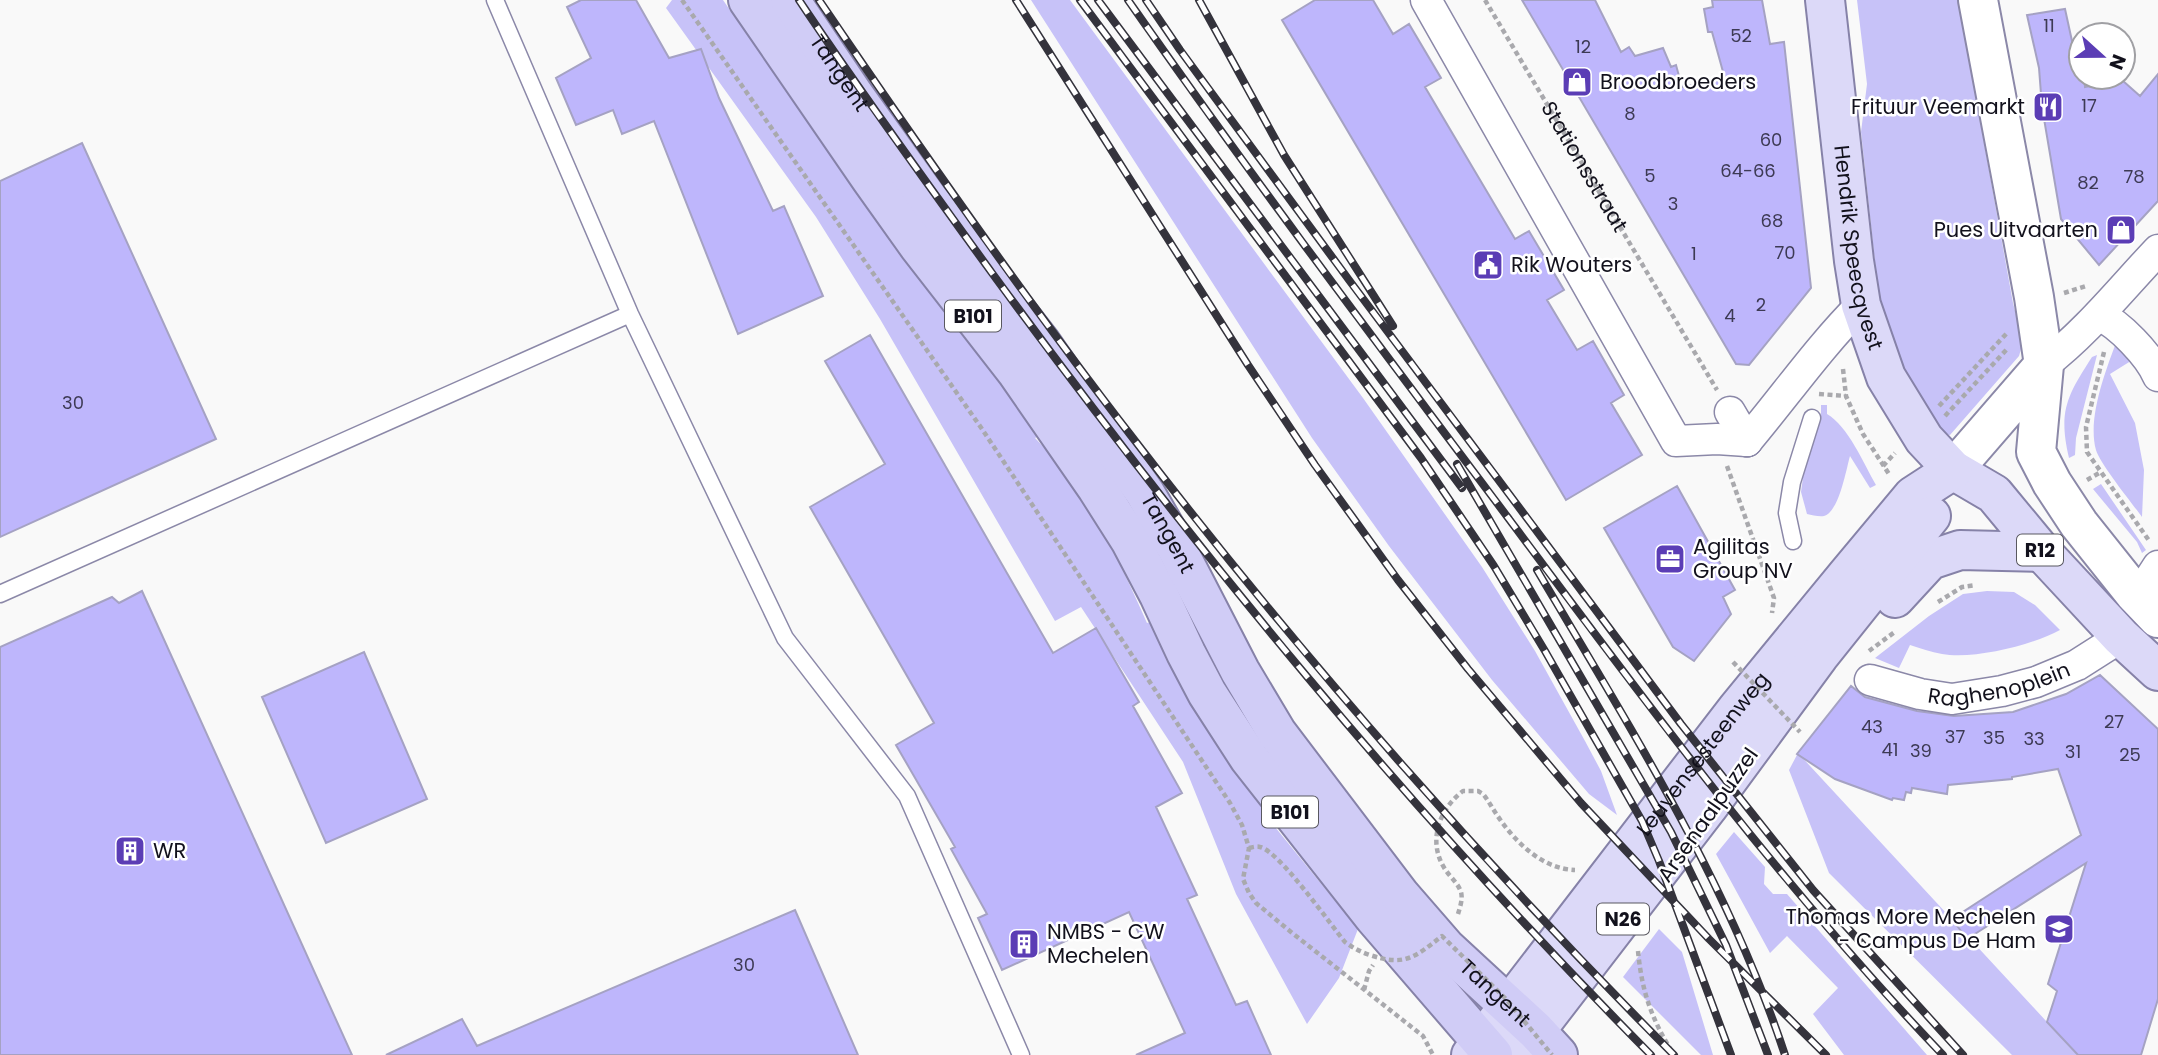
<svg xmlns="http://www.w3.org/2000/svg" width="2158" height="1055" font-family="Poppins,sans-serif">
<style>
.green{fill:#c7c2f8}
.building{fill:#beb6fc;stroke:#a5a2c3;stroke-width:2}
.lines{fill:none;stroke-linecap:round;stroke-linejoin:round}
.service-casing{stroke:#8b88a8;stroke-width:19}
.minor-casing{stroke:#8b88a8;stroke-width:33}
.tertiary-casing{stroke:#8b88a8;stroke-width:42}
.primary-casing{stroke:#8682a8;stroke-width:42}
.trunk-casing{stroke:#8682a8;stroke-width:42}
.path{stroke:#a9a9ad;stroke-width:4.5;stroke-dasharray:5 3.5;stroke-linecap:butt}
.service{stroke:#fff;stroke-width:16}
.minor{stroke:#fff;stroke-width:30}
.tertiary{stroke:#fff;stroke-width:38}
.primary{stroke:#dcd9f8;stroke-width:38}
.trunk{stroke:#d0ccf6;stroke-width:38}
.rail-casing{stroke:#34333c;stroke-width:8}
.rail{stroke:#fff;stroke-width:5;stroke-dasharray:16;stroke-linecap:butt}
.path-bridge{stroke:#a9a9ad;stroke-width:4.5;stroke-dasharray:5 3.5;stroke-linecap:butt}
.labels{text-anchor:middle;stroke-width:5;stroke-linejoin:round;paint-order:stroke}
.number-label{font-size:18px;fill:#3d3a54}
.shield{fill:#fff;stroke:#595860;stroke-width:2}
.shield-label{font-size:19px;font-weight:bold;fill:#12111c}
.street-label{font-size:21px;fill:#12111c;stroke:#fff}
.poi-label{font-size:21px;fill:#12111c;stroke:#fff;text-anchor:start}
</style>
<rect width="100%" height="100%" fill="#f9f9f9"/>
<!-- green -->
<path class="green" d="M672,0h51l168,242 153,191 -9,5c51,52 83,119 112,185l8,-2 49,-28 71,222v12l83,102 -19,49 -32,46 -71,-130 -53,-132 -102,-155 -26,14 -175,-302 -64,-102 -150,-209z
M1031,0h39l293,398 119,169 53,84 50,90 16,30 16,44 -28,-21 -97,-114 -103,-134 -77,-108z
M1857,0h103l19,115 34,188 10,39 -4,14 -69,79 -13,-2 -37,-65 -21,-68 -18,-168 6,-48z
M2117,340l17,19 -24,15 25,49 9,47 -2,47c-10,-14 -42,-53 -46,-67 -9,-32 10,-80 21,-110z
M2097,355l-21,83 -1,17 -6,3c-11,-47 -2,-62 23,-101z
M1821,405h6v9c21,12 37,50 49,71l-6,3 -20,-32c-4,14 -11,56 -26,60 -5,1 -12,-1 -17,-2l-6,-22 4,-29 6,-21 10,-23z
M2101,484l45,66 -4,3 -5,-11 -44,-53z
M1987,591l27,1 21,13 25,25c-27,15 -87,30 -118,24 -11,-2 -22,-6 -32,-9l-11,23 -24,-10 54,-42 34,-22z
M1798,753l249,269 31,33h-66l-183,-182 -40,-103z
M1734,832l31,35 -1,17 9,10h14l140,161h-83l-31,-41 25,-26 -51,-52 -17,17 -54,-99z
M1659,929l23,23 31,103h-12l-78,-78z"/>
<!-- building -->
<path class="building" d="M581,0h55l33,58 32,-9 18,49 54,113 11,-5 39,90 -85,38 -84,-213 -32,13 -9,-24 -37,15 -20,-47 35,-20 -24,-51z
M1315,0h58l20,34 16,-10 32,54 -16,9 90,152 14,-8 35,59 -17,10 30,50 16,-9 31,54 -13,8 31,52 -76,45 -284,-480z
M1522,0h73l26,52 8,-5 6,9 28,-8 8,19 5,-2 6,22 43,-8 -13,-47h-4l-4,-23 9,-2 -1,-7h50l8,44 14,-2 27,246 -62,77 -13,-1z
M2065,9l7,32 9,-2v38h3l1,10 37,-7 18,16 18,-22v127l-59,64 -38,-46 -19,-112 -3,-39 -12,-53z
M82,143l134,296 -216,98v-356z
M870,335l183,318 43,-25 43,74 -6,4 49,87 -26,14 41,88 -10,4 49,106 11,-4 24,54h-135l49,-22 -56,-121 -127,58 -24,-52 9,-4 -36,-65 4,-2 -59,-102 38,-22 -124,-216 75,-43 -60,-103z
M1677,486l58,104 -12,7 8,17 -37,47 -21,-14 -69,-119z
M142,591l210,464h-352v-408l112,-50 7,6z
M364,652l63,147 -101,44 -64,-146z
M2100,675l58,54v270l-17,56h-63l-31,-33 10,-31 -9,-7 38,-121 -119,76 -15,-20 129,-84 -23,-66 -46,8v2l-64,6 -1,9 -35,-6 -1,5 -5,-1 -2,8 -11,-2 -1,2 -57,-21 -38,-25 54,-68 14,11 52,14 37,5 59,-4 53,-18z
M795,910l63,145h-472l76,-36 15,27z"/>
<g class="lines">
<!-- service casing -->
<g class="service-casing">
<path id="service" d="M495,0l135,314 155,324 122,158 114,259
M1793,541l-6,-28 5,-31 20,-64
M0,594l630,-280"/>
</g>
<!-- minor casing -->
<g class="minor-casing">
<g id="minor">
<path d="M1426,0l250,441 41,-2 30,2"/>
<path d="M2099,315c20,9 50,40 59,61"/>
<path d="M2044,365c43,-33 77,-76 114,-115"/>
<path d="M1730,412l17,29"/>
<path d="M1747,441c38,-45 72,-94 114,-136"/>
<path d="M2134,593l11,-7 13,-20"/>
<path id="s2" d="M1870,680l50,14 32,5 50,-8 34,-9 41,-17 44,-28"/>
</g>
</g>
<!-- tertiary casing -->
<g class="tertiary-casing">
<path id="tertiary" d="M1978,0l56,297 10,68 -8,87 16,31 27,41 55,69 24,25
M1953,470l91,-105"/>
</g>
<!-- primary casing -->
<g class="primary-casing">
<g id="primary">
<path id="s3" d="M1825,0l29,261 7,44 25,72 38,62 29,31 41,24 48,58 79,85 37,34"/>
<path d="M1895,598l35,-38 30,-10 82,2"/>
<path id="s4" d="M1471,1055l266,-346 110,-134 66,-79 40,-26"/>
<path d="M1517,1055l191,-248 111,-151 112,-140"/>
</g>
</g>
<!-- trunk casing -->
<g class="trunk-casing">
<g id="trunk">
<path d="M748,0l123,179 47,66 98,126 81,117 33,52 29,55 27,58 21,40 42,65 125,159 119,138"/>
<path id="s5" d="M790,0l64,95 75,105 112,143 104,150 31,54 64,124 37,62 123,162 46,53 90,83 22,24"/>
</g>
</g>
<!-- path -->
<g class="path">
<path d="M682,0l300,429 248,374 12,22 7,23 -6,31 6,14 7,10 35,29 132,104 10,19"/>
<path id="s1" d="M1485,0l232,390"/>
<path d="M2064,293l22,-7"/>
<path d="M2104,352l-18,75 1,25 63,90"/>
<path d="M1843,369l3,27 17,38 26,40"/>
<path d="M1819,394l27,2"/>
<path d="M1939,406l68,-73"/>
<path d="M1945,416l63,-68"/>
<path d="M1727,466l47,132 -2,15"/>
<path d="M1883,466l12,-13"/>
<path d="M2087,480l14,-8"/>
<path d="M1938,602l24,-15 14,-2"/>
<path d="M1869,651l27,-20"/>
<path d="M1458,914c2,-7 5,-15 3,-22 -3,-9 -11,-15 -16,-23 -18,-27 -6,-60 18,-78h15l5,3c5,6 8,12 12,18 18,28 46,57 80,58"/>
<path d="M1638,951c4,42 14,69 36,104"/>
<path d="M1364,990l5,-19 4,-6"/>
</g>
<!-- service -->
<use href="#service" class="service"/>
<!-- minor -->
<use href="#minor" class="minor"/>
<!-- tertiary -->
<use href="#tertiary" class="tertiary"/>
<!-- primary -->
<use href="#primary" class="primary"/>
<!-- trunk -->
<use href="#trunk" class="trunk"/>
<!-- rail casing -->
<g class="rail-casing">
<path id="rail" d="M799,0c62,93 128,183 193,273 203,277 417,538 659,782
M819,0c100,147 202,293 310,433 168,219 351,427 545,622
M1016,0l232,365 67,100 83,115 70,89 113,134 128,136 117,116
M1080,0l341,458 73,108 51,85 97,170 17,40 72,194
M1098,0l364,488
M1128,0c123,176 252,347 381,519 137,184 275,370 434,536
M1146,0l34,50 169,230 332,444 132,166 150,165
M1199,0l85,155 109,171
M1457,464l214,368 55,113 42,110
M1537,570c92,156 191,312 248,485"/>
</g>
<!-- rail -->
<use href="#rail" class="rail"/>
<!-- path-bridge -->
<path class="path-bridge" d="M1733,662l67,70
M1249,848c4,-1 8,-2 11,-1 19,4 70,77 85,95 8,6 16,10 25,13 35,12 45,2 72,-19l64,63 46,56"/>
</g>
<!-- icons -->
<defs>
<g id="shop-square" transform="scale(1.575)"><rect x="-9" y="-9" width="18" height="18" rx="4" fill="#5b3db5" stroke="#fff"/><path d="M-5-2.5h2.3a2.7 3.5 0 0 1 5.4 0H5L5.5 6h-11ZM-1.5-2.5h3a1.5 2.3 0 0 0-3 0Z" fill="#fff"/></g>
<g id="restaurant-square" transform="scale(1.575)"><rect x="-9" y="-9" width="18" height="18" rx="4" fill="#5b3db5" stroke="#fff"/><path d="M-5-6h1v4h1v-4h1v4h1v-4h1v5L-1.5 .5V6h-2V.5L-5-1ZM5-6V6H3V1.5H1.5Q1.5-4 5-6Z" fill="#fff"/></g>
<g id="civic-square" transform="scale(1.575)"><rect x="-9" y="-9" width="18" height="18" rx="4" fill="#5b3db5" stroke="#fff"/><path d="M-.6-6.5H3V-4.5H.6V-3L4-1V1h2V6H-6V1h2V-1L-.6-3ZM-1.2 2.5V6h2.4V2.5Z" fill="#fff"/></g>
<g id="office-square" transform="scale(1.575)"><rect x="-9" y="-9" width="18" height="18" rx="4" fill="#5b3db5" stroke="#fff"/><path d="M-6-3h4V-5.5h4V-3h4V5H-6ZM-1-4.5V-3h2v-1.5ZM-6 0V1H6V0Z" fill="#fff"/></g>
<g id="building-square" transform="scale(1.575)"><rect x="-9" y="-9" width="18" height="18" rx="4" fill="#5b3db5" stroke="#fff"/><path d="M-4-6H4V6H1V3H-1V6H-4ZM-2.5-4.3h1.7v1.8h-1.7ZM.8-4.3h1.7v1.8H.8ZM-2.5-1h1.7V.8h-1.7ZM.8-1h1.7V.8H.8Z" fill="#fff"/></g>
<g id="university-square" transform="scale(1.575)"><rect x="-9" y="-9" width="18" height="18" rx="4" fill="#5b3db5" stroke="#fff"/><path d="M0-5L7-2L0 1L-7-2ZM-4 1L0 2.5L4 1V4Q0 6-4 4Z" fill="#fff"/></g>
</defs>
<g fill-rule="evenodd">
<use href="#shop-square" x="1577" y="82"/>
<use href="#restaurant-square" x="2048" y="107"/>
<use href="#shop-square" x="2121" y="230"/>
<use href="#civic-square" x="1488" y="265"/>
<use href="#office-square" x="1670" y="559"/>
<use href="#building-square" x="130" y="851"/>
<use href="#university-square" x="2059" y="929"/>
<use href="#building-square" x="1024" y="944"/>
</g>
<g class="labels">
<!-- number labels -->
<g class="number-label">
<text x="2049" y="32">11</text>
<text x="1741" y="42">52</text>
<text x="1583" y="53">12</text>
<text x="2089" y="112">17</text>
<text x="1630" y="120">8</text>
<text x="1771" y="146">60</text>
<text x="1748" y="177">64-66</text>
<text x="1650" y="182">5</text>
<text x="2134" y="183">78</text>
<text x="2088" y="189">82</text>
<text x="1673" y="210">3</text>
<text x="1772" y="227">68</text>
<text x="1785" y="259">70</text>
<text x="1694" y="260">1</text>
<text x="1761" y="311">2</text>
<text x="1730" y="322">4</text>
<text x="73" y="409">30</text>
<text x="2114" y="728">27</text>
<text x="1872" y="733">43</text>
<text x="1955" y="743">37</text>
<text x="1994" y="744">35</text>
<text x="2034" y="745">33</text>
<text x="1890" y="756">41</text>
<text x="1921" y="757">39</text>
<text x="2073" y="758">31</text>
<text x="2130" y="761">25</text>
<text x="744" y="971">30</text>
</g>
<!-- shield labels -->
<g class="shield">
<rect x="945" y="300.5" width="56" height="31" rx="5"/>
<rect x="2017" y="534.5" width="46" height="31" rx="5"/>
<rect x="1262" y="796.5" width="56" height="31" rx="5"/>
<rect x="1597" y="903.5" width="52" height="31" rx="5"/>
</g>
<g class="shield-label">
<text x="973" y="323">B101</text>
<text x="2040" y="557">R12</text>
<text x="1290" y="819">B101</text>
<text x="1623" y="926">N26</text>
</g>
<!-- street labels -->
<g class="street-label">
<text dy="7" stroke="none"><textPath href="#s5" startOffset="88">Tangent</textPath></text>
<text dy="7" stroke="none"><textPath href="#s1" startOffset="194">Stationsstraat</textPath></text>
<text dy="7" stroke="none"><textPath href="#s3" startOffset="250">Hendrik Speecqvest</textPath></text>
<text dy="7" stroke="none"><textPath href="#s5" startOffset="654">Tangent</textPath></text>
<text dy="7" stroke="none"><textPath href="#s2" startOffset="133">Raghenoplein</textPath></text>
<text dy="7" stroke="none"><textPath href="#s4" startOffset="380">Leuvensesteenweg</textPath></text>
<text transform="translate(1708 815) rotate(-55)" y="7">Arsenaalpuzzel</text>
<text dy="7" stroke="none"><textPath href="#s5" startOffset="1222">Tangent</textPath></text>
</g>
<!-- poi labels -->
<g class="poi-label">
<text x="1600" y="89">Broodbroeders</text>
<text x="2025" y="114" text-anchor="end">Frituur Veemarkt</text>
<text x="2098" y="237" text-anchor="end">Pues Uitvaarten</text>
<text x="1511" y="272">Rik Wouters</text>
<text x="1693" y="554">Agilitas<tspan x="1693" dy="24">Group NV</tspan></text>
<text x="153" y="858">WR</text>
<text x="2036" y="924" text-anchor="end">Thomas More Mechelen<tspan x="2036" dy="24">- Campus De Ham</tspan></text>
<text x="1047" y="939">NMBS - CW<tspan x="1047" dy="24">Mechelen</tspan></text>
</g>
</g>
<!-- north arrow -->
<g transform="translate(2102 56) rotate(111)"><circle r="33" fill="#ffffff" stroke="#a0a0a4" stroke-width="2"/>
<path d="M0-5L12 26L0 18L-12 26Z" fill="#5b3db5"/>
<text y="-10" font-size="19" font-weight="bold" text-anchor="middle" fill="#12111c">N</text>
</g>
</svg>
